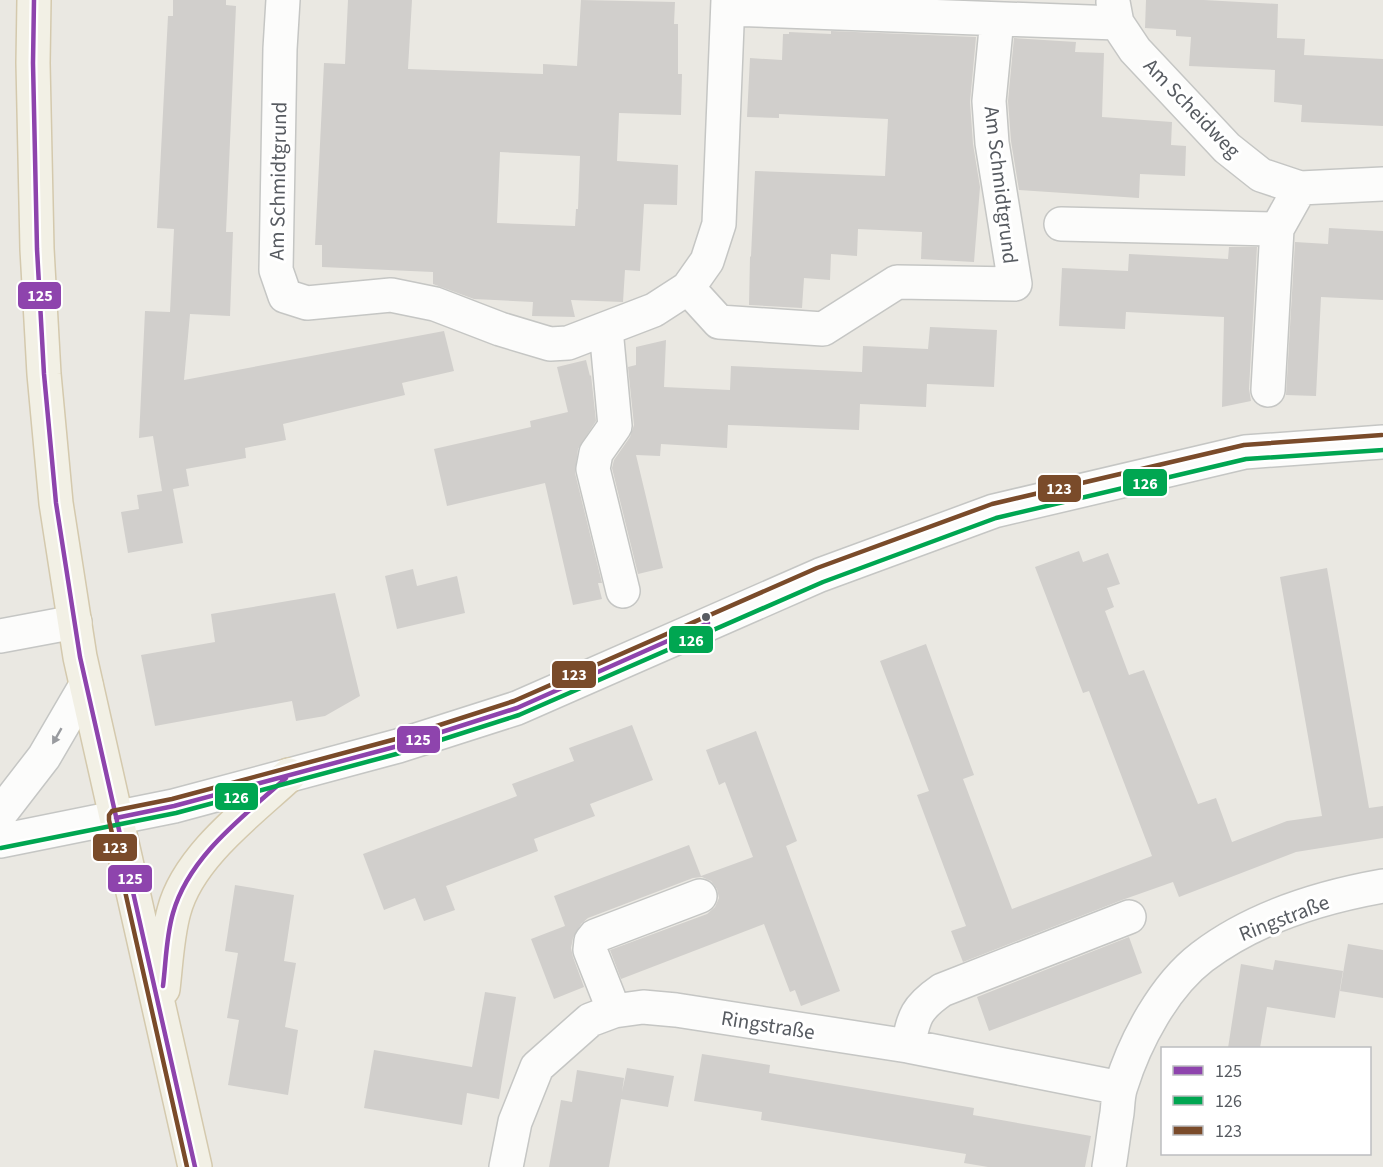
<svg xmlns="http://www.w3.org/2000/svg" width="1383" height="1167" font-family="'Source Sans 3',sans-serif">
<style>
.building{fill:#d1cfcc;fill-rule:evenodd}
.lines{fill:none;stroke-linecap:round;stroke-linejoin:round}
.minor-casing{stroke:#c5c6c4;stroke-width:36}
.major-casing{stroke:#d4c9ad;stroke-width:36}
.minor{stroke:#fcfcfb;stroke-width:33}
.major{stroke:#f2f0e5;stroke-width:33}
.bus-1-casing{stroke:#fff;stroke-width:9}
.bus-2-casing{stroke:#fff;stroke-width:9}
.bus-3-casing{stroke:#fff;stroke-width:9}
.bus-1{stroke:#8e44ad;stroke-width:4.5}
.bus-2{stroke:#00a651;stroke-width:4.5}
.bus-3{stroke:#7a4b2a;stroke-width:4.5}
.oneway{fill:#999b9f}
.bus-dot{fill:#575b61;stroke:#fff;stroke-width:2}
.labels{text-anchor:middle;stroke-width:6;stroke-linejoin:round;paint-order:stroke}
.street-label{font-size:21px;fill:#575b61;stroke:#fff}
.line-badge{stroke:#fff;stroke-width:2}
.badge-label{font-size:16px;text-anchor:middle;font-weight:bold;fill:#fff}
</style>
<rect width="100%" height="100%" fill="#eae8e2"/>
<!-- building -->
<path class="building" d="M173,0h53v5l10,1 -10,226h7l-3,84 -40,-2 -6,66 260,-49 10,40 -52,12 3,12 -122,29 3,16 -41,8 1,10 -60,11 3,17 -16,3 10,54 -55,10 -7,-41 18,-3 -2,-14 25,-4 -9,-55 -14,2 6,-127 25,1 4,-83 -17,-1 11,-212h5z
M348,0h64l-4,69 135,5v-10l34,2 4,-66 94,2 -1,22h4v50h4l-1,41 -62,-2 -2,48 61,4 -1,40 -33,-1 -4,67 -15,-1 -2,32 -52,-2 4,17 -43,-1 1,-14 -59,-3 -41,-15v-12l-111,-5v-22h-7l9,-182 21,1zM500,152l80,4 -2,53h-2l-1,17 -78,-3z
M1146,0h58l74,4 -1,34 28,1 -1,16 79,4v67l-82,-4 1,-17 -28,-3 1,-32 -86,-4 2,-29 -15,-1v-6l-31,-2z
M831,31l145,6 -6,65 3,42 7,43 -6,75 -53,-3 1,-27 -64,-3 -1,27 -26,-2 -1,26 -26,-2 -2,30 -53,-3 1,-48 1,-1 4,-85 130,5 3,-57 -109,-5v4l-32,-1 3,-59 32,2 1,-26h6v-2l42,2z
M1014,38l62,4 -1,10 29,1 -2,64 70,5 -1,23 15,1 -1,30 -45,-2 -1,24 -120,-8 -8,-49 -3,-40z
M1329,228l54,3v69l-62,-3 -5,99 -30,-1 9,-153 33,2z
M1229,247h28l-8,142 2,12 -29,6 2,-90 -98,-5 -1,17 -66,-3 3,-58 66,3 1,-17 99,5z
M930,327l67,3 -3,57 -67,-3 -1,23 -66,-3 -1,26 -131,-5 -1,23 -66,-4 -1,12 -24,-1 27,113 -25,6 -26,-106 2,-8 16,-23 4,-12 -6,-58 8,-2v-18l30,-7 -2,47 66,3 1,-24 131,6 1,-26 65,3z
M586,360l4,16 1,-1 5,46 -18,28 -3,24 27,110h-4l4,16 -29,6 -28,-122 -98,23 -13,-57 97,-22 -1,-6 38,-9 -11,-45z
M1079,551l4,11 25,-9 12,31 -13,4 7,19 -9,4 24,64 15,-5 54,134 18,-6 16,44 55,-21 35,-5 -42,-239 47,-9 42,240 14,-2v32l-87,14 -117,45 -6,-15 -51,18 -159,62 -12,-31 15,-5 -49,-131 12,-4 -49,-130 46,-17 48,131 -11,4 49,130 140,-53 -63,-165 -6,2 -48,-126z
M413,569l4,17 40,-10 8,37 -68,16 -12,-53z
M335,593l25,103 -35,20 -29,5 -4,-20 -137,25 -14,-71 74,-13 -4,-28z
M632,725l21,55 -63,24 5,12 -61,23 4,12 -92,35 9,24 -31,11 -9,-23 -31,12 -21,-56 154,-58 -5,-12 62,-23 -5,-13z
M756,731l41,110 -11,5 54,145 -39,15 -6,-16 -5,2 -26,-68 -143,55 -11,-29 97,-36 8,-7 4,-9 -2,-9 -6,-8 -9,-4 -9,1 -105,40 -7,6 -8,14 -2,10 2,9 11,30 -30,12 -23,-60 34,-13 -11,-30 135,-51 12,31 52,-19 -28,-75 -6,3 -13,-35z
M235,885l59,10 -10,66 12,2 -11,64 13,3 -10,65 -60,-10 11,-65 -12,-2 11,-65 -13,-2z
M1129,937l13,36 -153,58 -12,-34z
M1348,944l35,6v48l-43,-7z
M1275,960l68,11 -8,47 -68,-11 -7,41h-32l13,-84 32,6z
M485,992l31,5 -17,102 -32,-6 -5,32 -98,-17 10,-58 98,17z
M702,1054l68,11 -1,8 205,35 -1,7 118,21 -6,31h-97l-24,-4 2,-9 -205,-34 1,-8 -68,-11z
M627,1068l47,8 -6,31 -47,-8 -12,68h-60l12,-67 11,2 5,-32 47,8 -2,14z"/>
<g class="lines">
<!-- minor casing -->
<g class="minor-casing">
<path id="minor" d="M283,0l-3,49 -4,221 9,26 22,7 84,-8 44,9 65,25 50,15 18,-1 86,-33 34,-22 19,-27 12,-37 9,-224
M1113,2l4,21 18,27 92,98 34,27 39,13 83,-4
M728,9l389,14
M1061,224l216,5 23,-41
M688,288l31,34 104,7 74,-47 118,2 -23,-141 -3,-42 8,-82
M606,329l9,97 -19,27 -3,16 30,122
M1268,390l9,-161
M0,636l75,-14
M0,814l44,-57 42,-72
M0,841l174,-35 224,-60 119,-38 303,-133 174,-64 251,-59 138,-10
M614,1011l-24,-61 1,-9 4,-5 105,-40
M908,1046c6,-30 8,-38 34,-56l187,-73
M506,1167l9,-45 22,-55 53,-47 24,-9 29,-4 33,3 232,36 212,42
M1109,1167c3,-18 5,-36 8,-54 1,-9 1,-19 4,-27 14,-45 43,-100 81,-129 51,-39 119,-60 181,-71"/>
</g>
<!-- major casing -->
<g class="major-casing">
<path id="major" d="M34,0l-1,63 4,186 7,125 12,129 24,154 115,510
M163,989c3,-25 4,-53 11,-78 14,-54 75,-99 115,-136"/>
</g>
<!-- minor -->
<use href="#minor" class="minor"/>
<!-- major -->
<use href="#major" class="major"/>
<!-- bus-1 casing -->
<g class="bus-1-casing">
<path id="bus-1" d="M34,0l-1,63 4,186 7,125 12,129 24,154 115,510
M116,818l58,-12 224,-60 119,-38 191,-85
M163,986c3,-24 3,-49 10,-73 16,-57 71,-97 113,-135"/>
</g>
<!-- bus-2 casing -->
<g class="bus-2-casing">
<path id="bus-2" d="M1,848l175,-35 224,-60 119,-38 304,-133 173,-64 250,-59 137,-9"/>
</g>
<!-- bus-3 casing -->
<g class="bus-3-casing">
<path id="bus-3" d="M187,1167l-78,-347v-5l3,-4 60,-12 224,-60 118,-38 303,-133 175,-64 252,-59 138,-10"/>
</g>
<!-- bus-1 -->
<use href="#bus-1" class="bus-1"/>
<!-- bus-2 -->
<use href="#bus-2" class="bus-2"/>
<!-- bus-3 -->
<use href="#bus-3" class="bus-3"/>
</g>
<!-- one-way arrows -->
<defs><path id="oneway-solid" d="M-6-.8H1V-3.2L6.5 0L1 3.2V.8H-6Z" transform="scale(1.5)"/></defs>
<use class="oneway" href="#oneway-solid" transform="translate(57 736) rotate(120)"/>
<!-- markers -->
<circle class="bus-dot" cx="706" cy="617" r="5"/>
<g class="labels">
<!-- street labels -->
<g class="street-label">
<text transform="translate(1192 108) rotate(46)" y="7">Am Scheidweg</text>
<text transform="translate(278 181) rotate(-89)" y="7">Am Schmidtgrund</text>
<text transform="translate(1001 185) rotate(83)" y="7">Am Schmidtgrund</text>
<text transform="translate(1284 918) rotate(-21)" y="7">Ringstraße</text>
<text transform="translate(768 1025) rotate(9)" y="7">Ringstraße</text>
</g>
</g>
<g class="line-badge">
<rect x="17" y="281" width="45" height="29" rx="6" fill="#8e44ad"/>
<rect x="1122" y="468" width="46" height="29" rx="6" fill="#00a651"/>
<rect x="1037" y="474" width="45" height="29" rx="6" fill="#7a4b2a"/>
<rect x="668" y="625" width="46" height="29" rx="6" fill="#00a651"/>
<rect x="551" y="660" width="46" height="29" rx="6" fill="#7a4b2a"/>
<rect x="396" y="725" width="45" height="29" rx="6" fill="#8e44ad"/>
<rect x="214" y="782" width="45" height="29" rx="6" fill="#00a651"/>
<rect x="92" y="833" width="46" height="29" rx="6" fill="#7a4b2a"/>
<rect x="107" y="864" width="46" height="29" rx="6" fill="#8e44ad"/>
</g>
<g class="badge-label">
<text x="40" y="301">125</text>
<text x="1145" y="489">126</text>
<text x="1059" y="494">123</text>
<text x="691" y="646">126</text>
<text x="574" y="680">123</text>
<text x="418" y="745">125</text>
<text x="236" y="803">126</text>
<text x="115" y="853">123</text>
<text x="130" y="884">125</text>
</g>
<!-- legend -->
<rect x="1161" y="1047" width="210" height="108" fill="#ffffff" stroke="#bcbdc0" stroke-width="1.5"/>
<rect x="1173" y="1066" width="30" height="9" fill="#8e44ad" stroke="#bcbdc0" stroke-width="1.5"/>
<text x="1215" y="1077" font-size="18" fill="#575b61">125</text>
<rect x="1173" y="1096" width="30" height="9" fill="#00a651" stroke="#bcbdc0" stroke-width="1.5"/>
<text x="1215" y="1107" font-size="18" fill="#575b61">126</text>
<rect x="1173" y="1126" width="30" height="9" fill="#7a4b2a" stroke="#bcbdc0" stroke-width="1.5"/>
<text x="1215" y="1137" font-size="18" fill="#575b61">123</text>
</svg>
